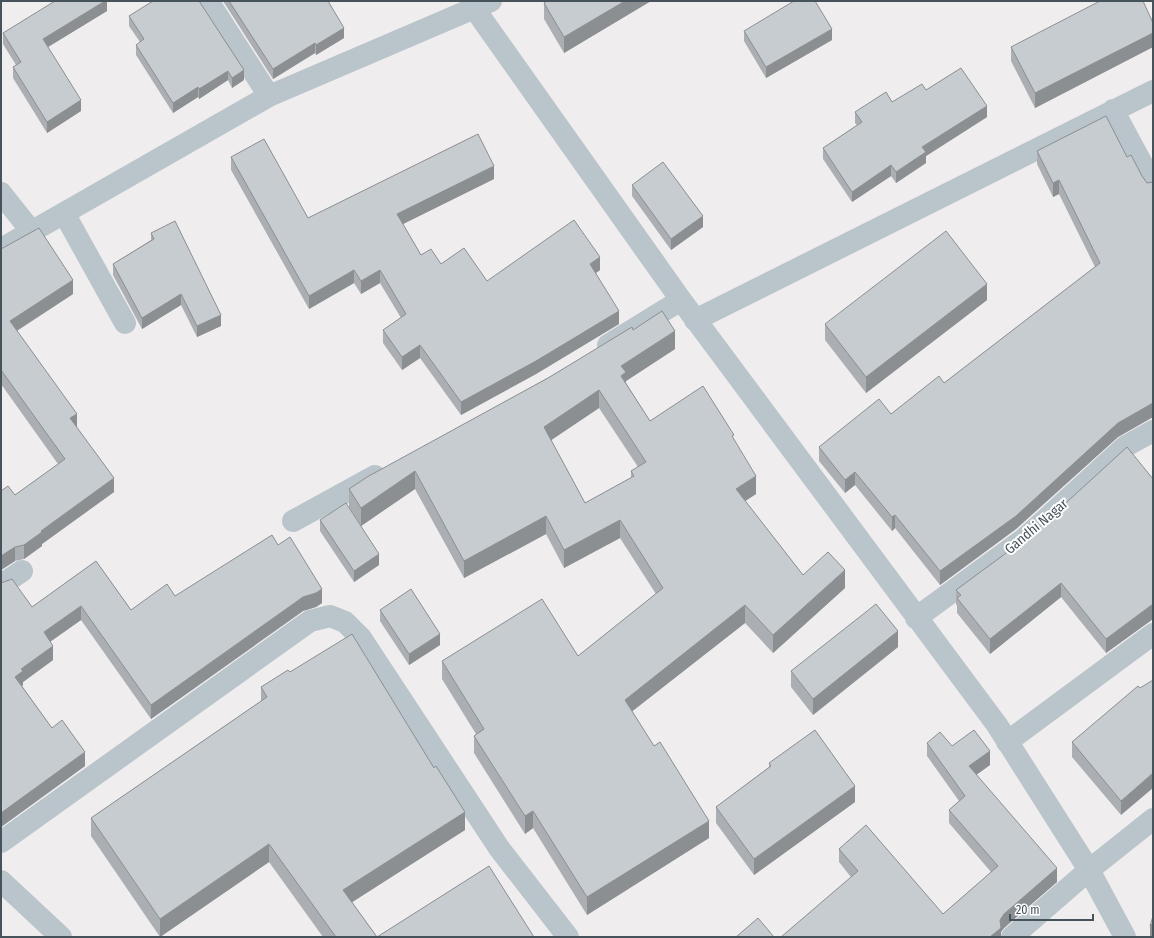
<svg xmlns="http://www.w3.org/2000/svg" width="1154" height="938" font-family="'Fira Sans Condensed',sans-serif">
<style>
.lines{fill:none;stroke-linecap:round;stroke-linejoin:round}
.minor{stroke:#b9c4cb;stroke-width:22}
.wall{fill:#abafb3;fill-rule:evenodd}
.shaded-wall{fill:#8b8f92}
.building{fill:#c7ccd0;stroke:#8b8f92;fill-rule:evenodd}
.labels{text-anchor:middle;stroke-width:4;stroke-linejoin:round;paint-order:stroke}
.street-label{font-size:14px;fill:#46535b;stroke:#fff}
</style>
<rect width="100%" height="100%" fill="#f0edee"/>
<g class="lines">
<!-- minor -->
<path class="minor" d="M208,1l61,95
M473,1l1,7 207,292 316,425 92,145 36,67
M1113,110l40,74
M1,193l31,39
M64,213l61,110
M1,249l268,-153 222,-95
M695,320l458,-229
M608,345l73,-45
M293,521l82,-45
M1,585l21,-14
M916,618l108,-79 102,-93 27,-15
M1007,742l146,-108
M1,842l309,-221 20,-5 15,6 16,16 138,210 69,89
M1,881l60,56
M1012,937l77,-67 64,-51"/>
</g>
<!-- wall -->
<path class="wall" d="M107,1v10l-59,36 33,64 -34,22 -34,-55v-11l3,-2 -13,-21v-11z
M223,1h105l16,37 -28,17 -1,-2 -42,26z
M651,1l-87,52 -20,-34v-16z
M129,16l115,64 -12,8 -4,-8 -29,19 -1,-2 -25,16 -37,-58v-10l4,-3 -11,-16z
M1153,23v24l-118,61 -24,-47v-14z
M744,31l88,9 -66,38 -22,-37z
M926,90l61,27 -61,39v7l-30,20 -5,-7 -39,26 -29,-43v-11l34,-23 -2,-2v-11l37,-10z
M1037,151l90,6 20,26 6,-1v235l-35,20 -102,92 -76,56 -45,-57 -3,3 -37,-46 -10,8 -26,-32v-14l72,-33 53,-31 151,-116 -36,-73 -6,3 -16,-33z
M231,157l77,61 186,-39 -91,45 18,31 20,9 46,17 113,-11 -4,3 23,51 -83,50 -75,41 -41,-57 -18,12 -19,-27v-13l18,-12 -21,-35 -19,11 -7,-11 -45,26 -78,-139z
M632,185l71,42 -32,23 -39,-54z
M151,233l70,93 -24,11 -16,-32 -39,24 -29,-54v-11l38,-24z
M1,249l72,45 -56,37 60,96 37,65 -72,52v2l-18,13 -9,2 -14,9 14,-75 43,-31 -57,-80z
M987,300l-121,93 -41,-53v-16z
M633,330l42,19 -49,32v2l24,38 84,18 22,55 -11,7 58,74 42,13 -72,65 -28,-30 -113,88 77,127 -122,77 -54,-87 -8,6 -51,-81v-17l2,-2 -34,-55v-18l136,-5 78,-62 -36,-56 -56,30 -18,-34 -82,44 -49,-89 -54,37 -12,-19v-18zM599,408l39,59 -7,4v7l-46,25 -34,-63z
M1153,479v140l-47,34 -45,-56 -71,57 -33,-41v-7l-1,-2v-14z
M320,520l59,45 -25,17 -34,-51z
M278,545l44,58 -6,4 -13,4 -152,108 -70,-99 -31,22 3,18 -30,22v3l-1,1 30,42 33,38 -84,61 31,-220 64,-46 35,49 44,-14z
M380,610l60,35 -31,20 -29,-44z
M898,647l-85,68 -22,-28v-16z
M290,672l175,158 -113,72 25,35h157h-211l-54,-75 -109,75 -69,-101v-18l170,-117v-14z
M1140,688l-19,127 -49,-58v-15z
M927,743l25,3 38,19 -14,10 81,107 -53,46 -3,4v5l-150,-60 -12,-15v-13l104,65 48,-42 -42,-49v-13l10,-9 -32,-45z
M769,763l86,39 -101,73 -38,-52v-16l53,-40z"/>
<!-- shaded-wall -->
<path class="shaded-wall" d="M105,1h2v10l-64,39v-11z
M625,1h26l-87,52v-16z
M344,28v10l-28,17v-10z
M832,29v11l-66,38v-11z
M1153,33v14l-118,61v-15z
M315,43v10l-42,26v-10z
M244,70v10l-12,8v-10z
M228,71v9l-29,19v-10z
M198,87v10l-25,16v-10z
M81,100v11l-34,22v-11z
M987,106v11l-61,39v7l-30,20v-11l26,-25z
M891,165v11l-39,26v-10z
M494,166v13l-97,48v-13z
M1059,180v14l-6,3v-14z
M703,216v11l-32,23v-11z
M600,257v13l-10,7v-13z
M354,270v13l-45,26v-13z
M380,270v13l-19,11v-13z
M73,280v14l-63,41v-14z
M987,284v16l-121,93v-16z
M181,294v11l-39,24v-11z
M619,311v13l-83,50 -75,41v-13z
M221,315v11l-24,11v-11z
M675,331v18l-49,32v9l-5,-14v-10z
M420,345v13l-18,12v-13z
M599,390v18l-55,37v-18z
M1153,403v14l-35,20 -102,92 -76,56v-14l178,-148z
M77,414v14l-7,-10z
M415,471v18l-54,37v-18z
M855,472v13l-10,8v-13z
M756,476v18l-20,13v-18z
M114,478v14l-72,52v2l-18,13v-14l17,-14z
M895,515v13l-3,3v-14z
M546,516v18l-82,44v-17z
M620,520v18l-56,30v-18z
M15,547v14l-14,9v-14z
M379,554v11l-25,17v-11z
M845,570v18l-72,65v-18z
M1061,583v14l-71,57v-15z
M322,589v14l-6,4 -13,4 -152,108v-14l152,-108z
M1153,604v15l-47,34v-14z
M745,605v18l-120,94v-17z
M81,606v14l-37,26v-14z
M898,631v16l-85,68v-16z
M440,634v11l-31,20v-11z
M53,646v14l-30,22v3l-8,6v-14l6,-8z
M990,751v14l-21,15v-14z
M85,752v14l-84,61v-14z
M1153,773v15l-32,27v-14z
M855,786v16l-101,73v-16z
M533,811v17l-8,6v-18z
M465,812v18l-122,78v-18z
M709,821v17l-122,77v-18z
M269,844v18l-109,75v-18z
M1057,868v14l-53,46 -3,4v5h-11l14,-23z
M1153,923v14h-3v-11z"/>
<!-- building -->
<path class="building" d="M55,1h50l-62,38 38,61 -34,22 -34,-55 8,-5 -18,-29z
M153,1h46l45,69 -12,8 -4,-7 -29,18 -1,-2 -25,16 -37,-58 8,-6 -15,-23z
M229,1h99l16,27 -28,17 -1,-2 -42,26z
M547,1h78l-61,36 -20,-34z
M794,1h21l17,28 -66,38 -22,-36z
M1100,1h43l10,22v10l-118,60 -24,-46z
M961,68l26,38 -65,41 4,5 -30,20 -5,-7 -39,27 -29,-44 39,-26 -7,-10 31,-20 6,10 30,-18 4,6z
M1106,116l21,41 4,-2 11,21 5,7 6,-1v221l-35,20 -102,93 -76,55 -45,-56 -3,2 -37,-45 -10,8 -26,-33 60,-48 12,15 48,-38 5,7 156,-120 -41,-83 -6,3 -16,-32z
M478,134l16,32 -97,48 24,41 10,-6 10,15 23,-16 23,33 87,-61 26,37 -10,7 29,47 -83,50 -75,41 -41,-57 -18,12 -19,-27 23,-16 -26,-44 -19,11 -7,-11 -45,26 -78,-139 33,-18 44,79z
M663,162l40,54 -32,23 -39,-54z
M175,221l46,94 -24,11 -16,-32 -39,24 -29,-54 41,-25 -3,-6z
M39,228l34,52 -63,41 67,93 -7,4 44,60 -73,53 1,1 -18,13 -9,2 -14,9v-65l7,-5 7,9 50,-36 -64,-89v-121z
M946,231l41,53 -121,93 -41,-53z
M662,311l13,20 -54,35 5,6 -5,4 29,45 53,-35 31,49 -2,1 24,40 -20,13 67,86 25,-23 17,18 -72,65 -28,-30 -120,95 29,46 6,-4 49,79 -122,76 -54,-86 -8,5 -51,-80 10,-7 -42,-68 100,-62 36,57 85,-68 -43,-68 -56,30 -18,-34 -82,45 -49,-90 -54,37 -12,-19 18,-12 181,-99 84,-51 1,3zM599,390l47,72 -15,9 3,5 -49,27 -41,-76z
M1127,447l26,32v125l-47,35 -45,-56 -71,56 -33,-41 4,-3 -5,-5 76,-56z
M346,503l33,51 -25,17 -34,-51z
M272,535l6,10 12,-8 32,52 -6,4 -13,4 -152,108 -70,-99 -37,26 9,14 -32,23 2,2 -8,6 37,51 10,-8 23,32 -84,61v-230l11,-4 20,28 64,-46 35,49 36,-26 8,12z
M411,589l29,45 -31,20 -29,-44z
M876,604l22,27 -85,68 -22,-28z
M352,634l82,134 2,-2 29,46 -122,78 34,47 112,-71 45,71h-198l-67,-93 -109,75 -69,-101 176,-121 -6,-10 27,-17 2,2z
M1153,680v93l-32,28 -49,-59 66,-56 2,2z
M815,730l40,56 -101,73 -38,-52 55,-41 -2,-3z
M974,730l16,21 -21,15 88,102 -53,46 -4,6 1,8 -11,9h-209l77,-66 -19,-22 27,-24 77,89 55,-48 -49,-56 16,-14 -38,-53 13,-11 12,14z
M1153,916v7l-3,3z
M758,918l16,19h-38z"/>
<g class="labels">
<!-- street labels -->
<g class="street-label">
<text transform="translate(1036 526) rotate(-40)" y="5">Gandhi Nagar</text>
</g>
</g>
<!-- border -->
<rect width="1154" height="938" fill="none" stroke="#46535b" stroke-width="4"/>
<!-- scale -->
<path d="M1010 914v6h83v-6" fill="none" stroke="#46535b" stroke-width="2"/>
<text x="1016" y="914" font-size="12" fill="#46535b" stroke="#ffffff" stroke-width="3" paint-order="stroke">20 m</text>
</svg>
